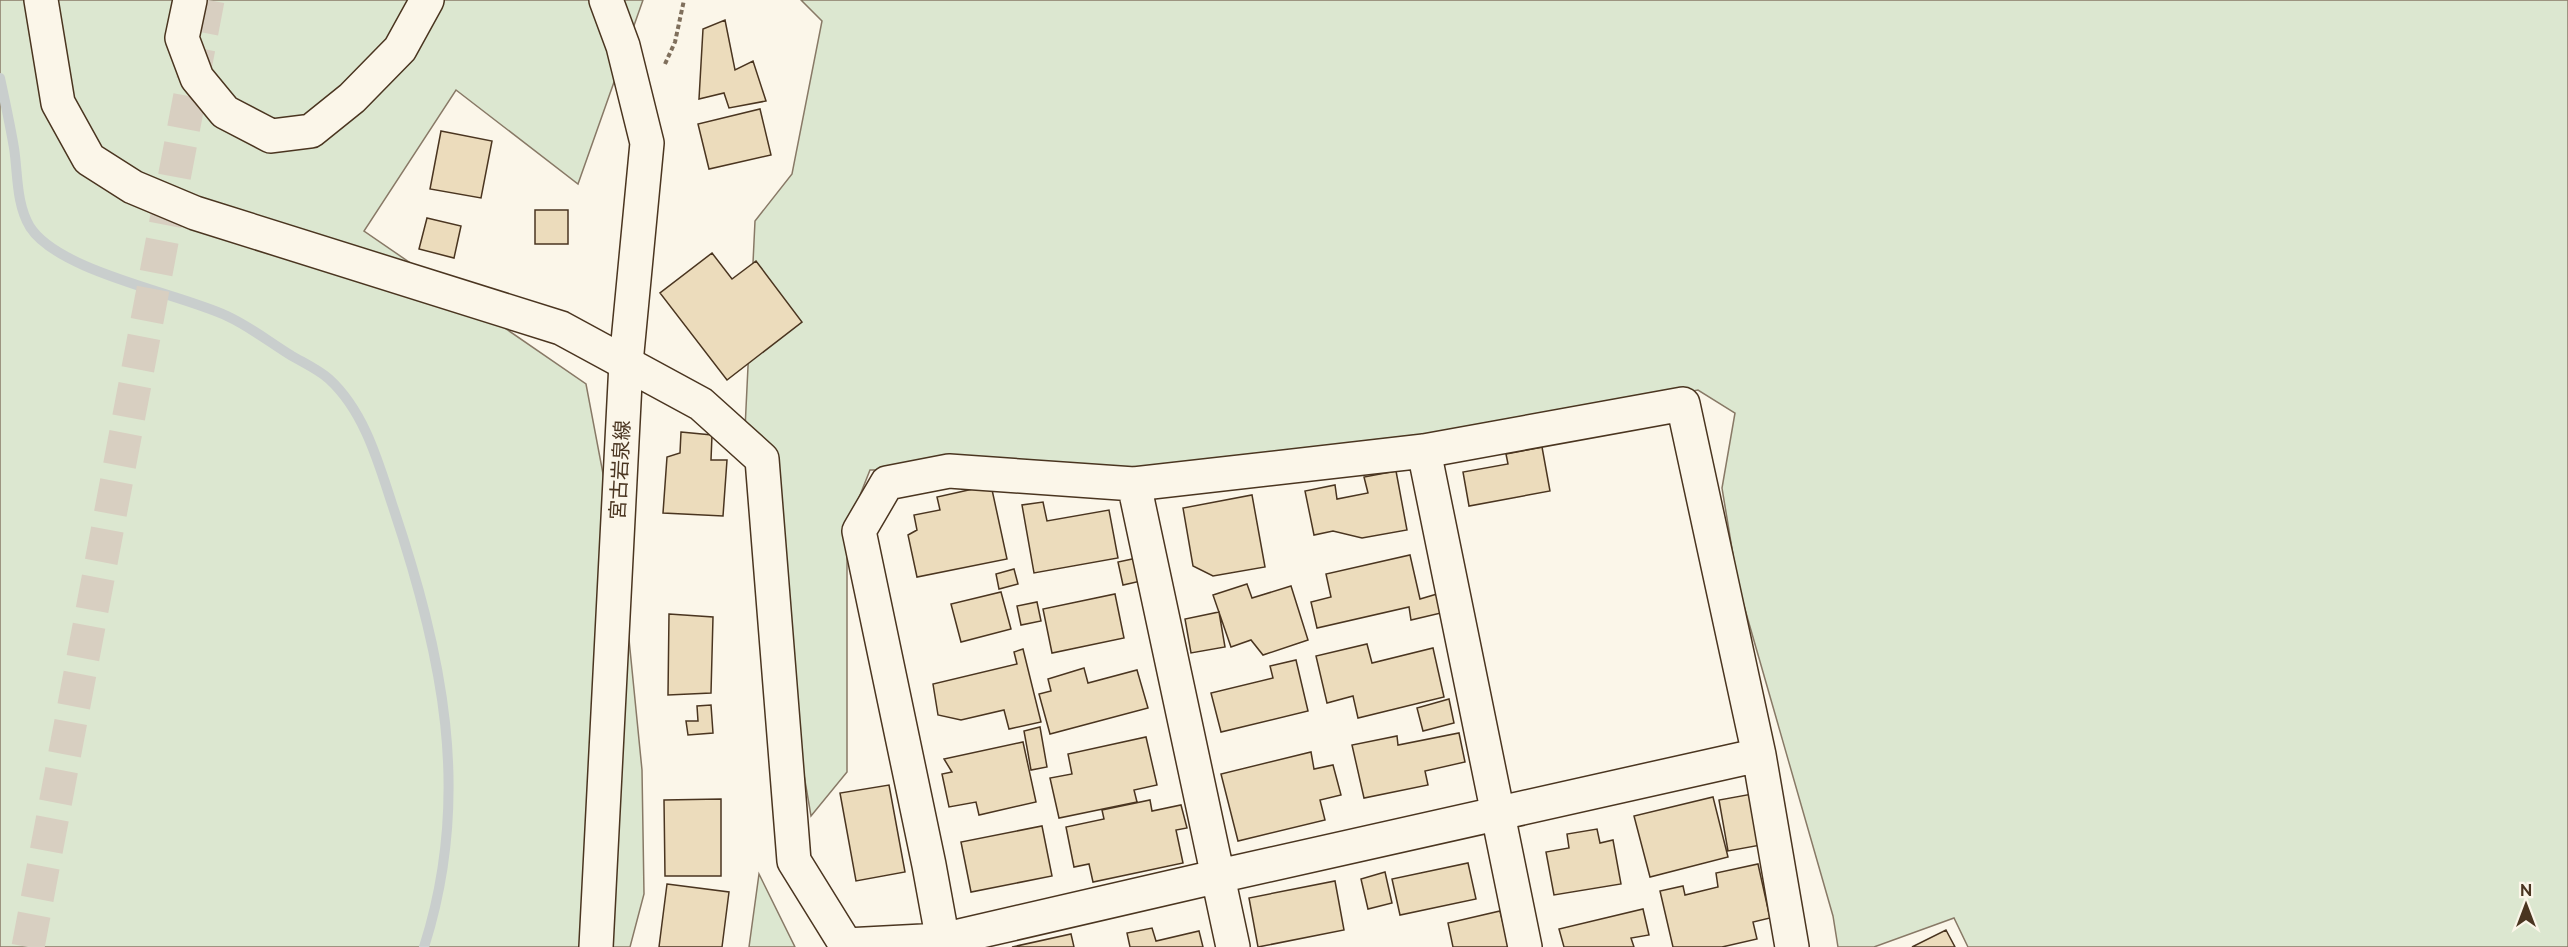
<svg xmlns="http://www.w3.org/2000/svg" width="2568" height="947" font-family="Raleway,'Noto Sans JP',sans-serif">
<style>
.green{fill:#dce7d0;stroke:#887966;stroke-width:1.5}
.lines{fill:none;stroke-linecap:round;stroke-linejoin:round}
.stream{stroke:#c9cecd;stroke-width:10}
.building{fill:#ecdcbc;stroke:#4a3520;stroke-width:1.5}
.highway-tunnel{stroke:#d8cfc1;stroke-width:33;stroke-dasharray:33 16;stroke-linecap:butt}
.minor-casing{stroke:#4a3520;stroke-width:36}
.major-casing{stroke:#4a3520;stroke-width:36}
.path{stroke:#7f6f5c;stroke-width:4;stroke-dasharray:4.5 3;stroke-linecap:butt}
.minor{stroke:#fbf6e9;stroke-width:33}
.major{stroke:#fbf6e9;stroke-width:33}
.labels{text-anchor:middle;stroke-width:4.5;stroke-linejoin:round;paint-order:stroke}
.street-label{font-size:20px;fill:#4a3520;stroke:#fbf6e9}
</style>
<rect width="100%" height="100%" fill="#fbf6e9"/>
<!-- green -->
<path class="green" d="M0,0h643l-65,184 -122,-94 -92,141 222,153 37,195 19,191 2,124 -14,53h-630z
M801,0h1767v947h-600l-14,-29 -80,29h-36l-5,-31 -95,-331 -16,-97 13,-75 -37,-23 -185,34 -149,17 -154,23 -109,5 -231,1 -23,58v244l-36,44 -66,-387 10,-208 37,-47 30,-153z
M759,874l36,73h-46z"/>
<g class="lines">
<!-- stream -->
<path class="stream" d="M0,78c5,23 10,46 14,70 4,26 2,56 16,79 29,45 148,66 197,89 22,10 44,27 65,40 12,7 27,14 37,23 35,32 49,82 63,125 50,148 81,290 32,443"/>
</g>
<!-- building -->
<path class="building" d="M725,20l10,50 18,-9 13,40 -37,7 -5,-15 -25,6 4,-70z
M760,109l11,46 -62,14 -11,-45z
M441,131l51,10 -11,57 -51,-9z
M535,210h33v34h-33z
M427,218l34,8 -7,32 -35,-9z
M712,253l20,26 24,-18 46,61 -75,58 -67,-87z
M681,432l31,3 -1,25h16l-4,56 -60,-3 4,-56 13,-4z
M1542,447l8,44 -81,15 -6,-34 45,-8 -2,-10z
M1396,471l11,59 -45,8 -29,-7 -19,4 -9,-44 30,-6 2,14 31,-6 -4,-16z
M991,485l16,74 -90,18 -9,-42 9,-5 -3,-15 26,-5 -3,-13z
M1252,495l13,72 -52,9 -20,-10 -10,-58z
M1043,502l4,19 62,-11 9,48 -84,15 -12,-68z
M1410,555l10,44 17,-5 4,19 -30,7 -2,-13 -92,21 -6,-26 20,-5 -5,-23z
M1137,558l4,23 -18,4 -5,-23z
M1014,569l4,15 -19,5 -3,-15z
M1247,584l5,14 39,-12 17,54 -45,15 -12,-15 -20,7 -18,-52z
M1001,592l10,37 -50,13 -10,-38z
M1115,594l9,44 -72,15 -9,-44z
M1037,602l4,19 -20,4 -4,-19z
M1219,612l6,35 -34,6 -6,-34z
M669,614l44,3 -2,76 -43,2z
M1367,644l5,19 61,-15 11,49 -86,21 -5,-22 -26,7 -11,-47z
M1023,649l18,73 -32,7 -5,-19 -43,10 -23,-5 -5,-31 84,-20 -3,-12z
M1296,660l12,51 -87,21 -10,-39 62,-15 -3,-12z
M1084,668l4,15 49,-13 11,38 -98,26 -11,-40 12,-3 -3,-12z
M1449,699l5,24 -31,8 -6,-23z
M711,705l2,28 -25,2 -2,-14h12l-1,-15z
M1040,727l7,40 -16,3 -7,-39z
M1459,733l6,29 -40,9 3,14 -64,13 -12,-53 45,-9 1,9z
M1146,737l11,48 -23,5 3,12 -78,16 -9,-40 22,-4 -4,-20z
M1023,742l13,60 -57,13 -3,-13 -27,5 -7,-33 10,-2 -8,-13z
M1311,752l3,17 19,-4 8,30 -21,5 5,20 -87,21 -17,-67z
M889,785l16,87 -49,9 -16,-88z
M1752,794l9,51 -33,6 -9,-51z
M1713,797l15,60 -78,20 -16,-61z
M721,799v77h-56l-1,-76z
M1150,800l2,11 29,-6 6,23 -11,2 7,33 -90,19 -4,-18 -15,3 -8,-40 38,-8 -2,-9z
M1042,826l10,50 -81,16 -10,-50z
M1597,829l3,14 13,-3 8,44 -67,11 -8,-43 23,-4 -2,-14z
M1468,863l8,36 -76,16 -8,-36z
M1758,864l12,54 -17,4 4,17 -35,8h-49l-13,-56 23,-5 2,9 33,-8 -2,-14z
M1385,872l7,31 -24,6 -7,-30z
M1335,881l9,49 -86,17 -9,-49z
M667,884l62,8 -7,55h-63z
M1643,909l6,26 -18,3 3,9h-70l-5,-18z
M1500,911l9,36h-56l-5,-24z
M1152,928l4,13 43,-10 4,16h-73l-3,-14z
M1946,930l9,17h-43z
M1071,934l3,13h-62z"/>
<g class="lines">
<!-- highway-tunnel -->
<path class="highway-tunnel" d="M28,947l180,-947"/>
<!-- minor casing -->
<g class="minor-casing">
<path id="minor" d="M41,0l17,103 31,56 44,28 62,26 366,115 140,76 61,55 32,402 52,84 96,-5 277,-64 540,-121
M1424,451l101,496
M1134,484l99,463
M944,947l-15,-82 -70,-334 28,-48 62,-12 185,13 290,-33 259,-47 76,351 33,192"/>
</g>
<!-- major casing -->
<g class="major-casing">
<path id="major" d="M190,0l-8,38 15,40 28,34 46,24 40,-5 41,-33 48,-49 27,-49
M596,947l30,-584 21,-220 -24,-97 -17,-46"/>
</g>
<!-- path -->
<path class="path" d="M665,64l10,-22 9,-42"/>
<!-- minor -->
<use href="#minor" class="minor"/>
<!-- major -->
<use href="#major" class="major"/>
</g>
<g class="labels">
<!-- street labels -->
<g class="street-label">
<text transform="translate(620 470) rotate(-87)" y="7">宮古岩泉線</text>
</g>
</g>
<!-- north arrow -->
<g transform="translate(2526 905)" stroke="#fbf6e9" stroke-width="4.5" paint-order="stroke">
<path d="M0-4.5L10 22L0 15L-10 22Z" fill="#4a3520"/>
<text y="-9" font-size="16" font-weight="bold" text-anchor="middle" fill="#4a3520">N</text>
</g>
</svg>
